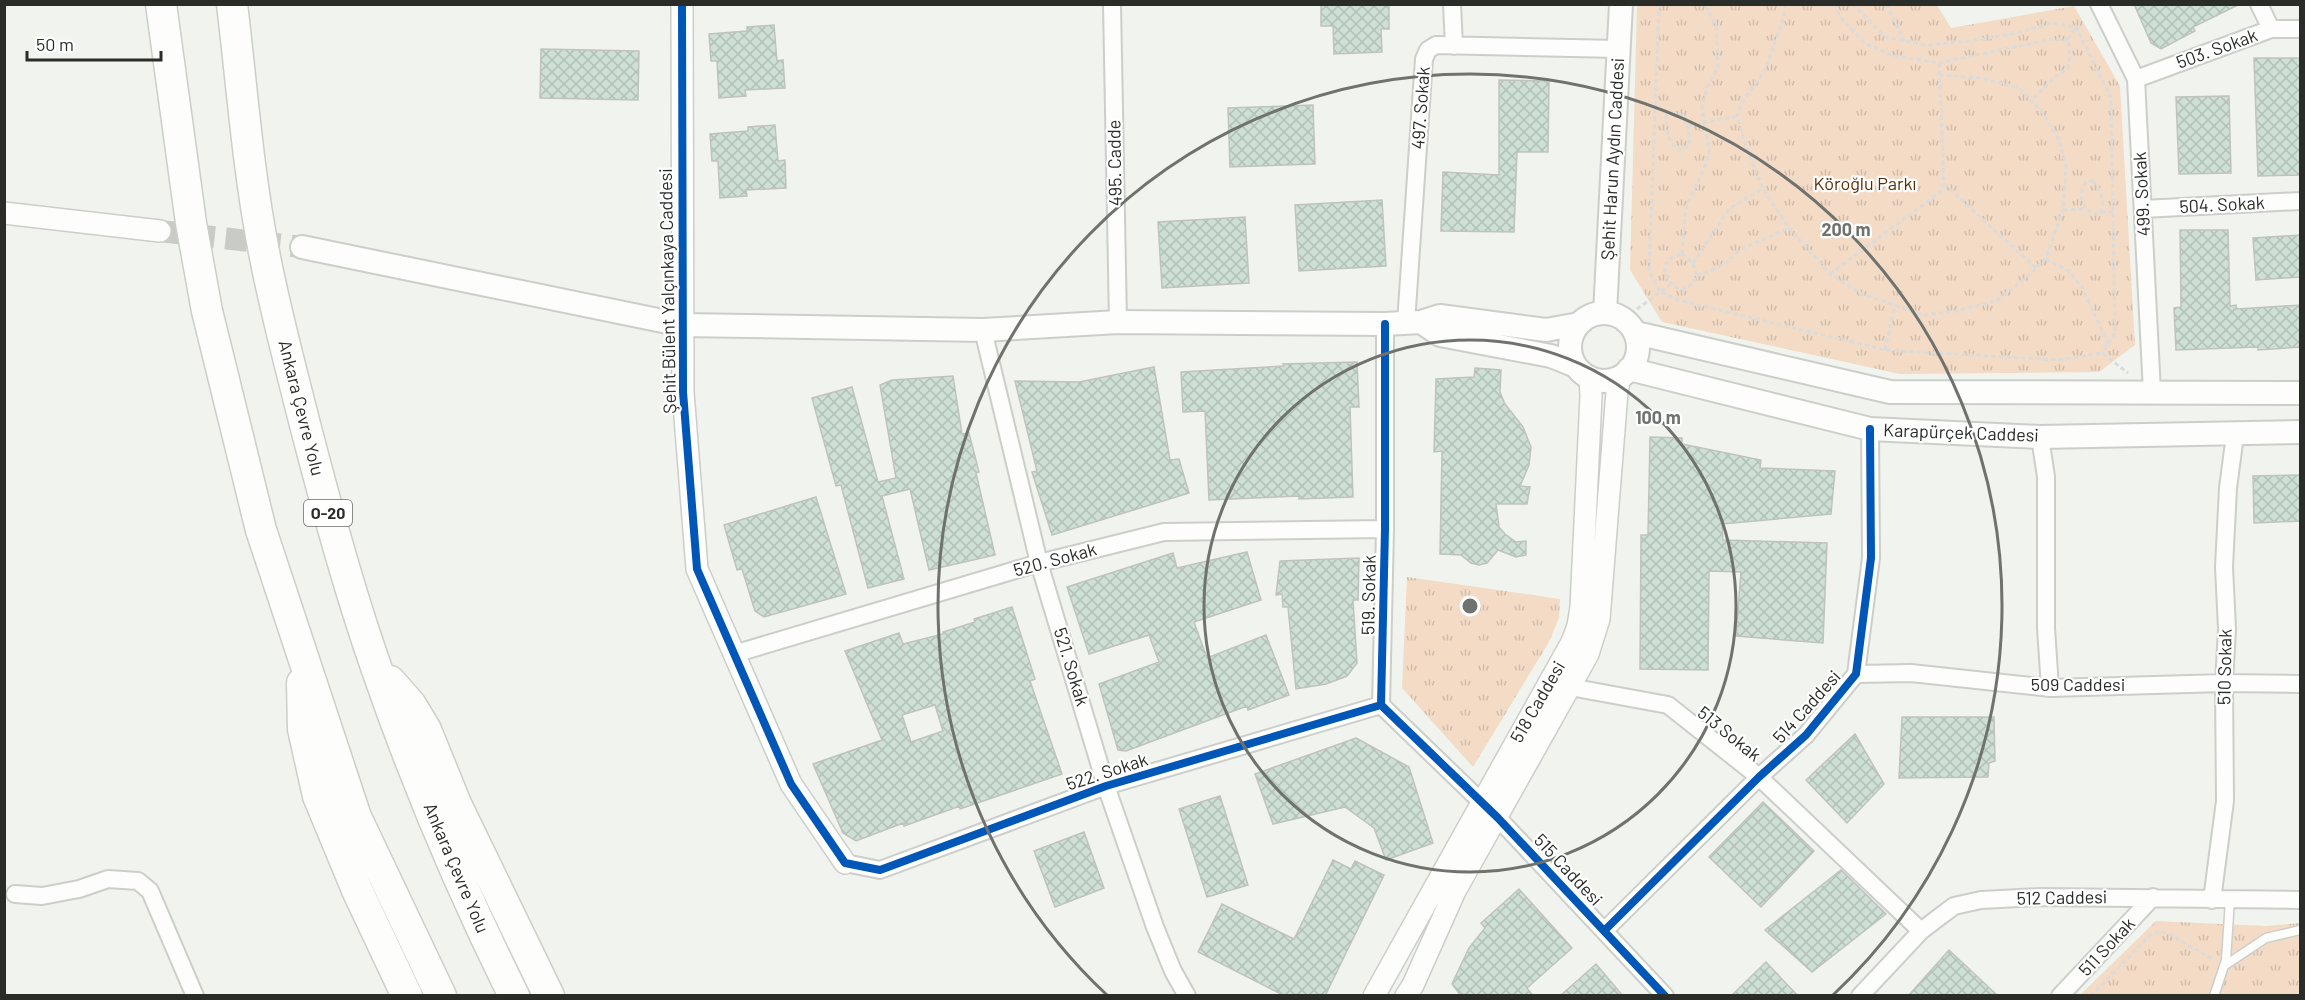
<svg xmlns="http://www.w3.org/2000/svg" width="2305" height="1000" font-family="Barlow,sans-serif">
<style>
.park{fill:url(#park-tufts)}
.building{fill:url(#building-cross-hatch);stroke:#c0c2bf;stroke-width:1.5;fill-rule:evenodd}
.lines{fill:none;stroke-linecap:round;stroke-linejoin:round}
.secondary-tunnel{stroke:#c9ccc6;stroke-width:22;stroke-dasharray:22 11;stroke-linecap:butt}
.service-casing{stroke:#cccec9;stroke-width:11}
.minor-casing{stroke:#cccec9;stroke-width:20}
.tertiary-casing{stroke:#cccec9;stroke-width:24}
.secondary-casing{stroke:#cccec9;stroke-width:26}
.motorway-casing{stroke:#cccec9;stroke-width:33}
.path{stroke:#dbdbda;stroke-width:3;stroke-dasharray:4.5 3;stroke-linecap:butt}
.service{stroke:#fdfdfc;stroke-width:8}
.minor{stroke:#fdfdfc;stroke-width:16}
.tertiary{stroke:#fdfdfc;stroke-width:21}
.secondary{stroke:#fdfdfc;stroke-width:22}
.motorway{stroke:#fdfdfc;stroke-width:30}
.cycleway-casing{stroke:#fff;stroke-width:11}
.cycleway{stroke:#0057b8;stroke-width:8}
.ring{fill:none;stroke:#70726d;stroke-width:3}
.labels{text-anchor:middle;stroke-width:4.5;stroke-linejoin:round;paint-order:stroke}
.shield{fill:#fff;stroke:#6a6b68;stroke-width:1.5}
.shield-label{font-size:16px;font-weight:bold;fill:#2a2c28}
.street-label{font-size:18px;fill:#2a2c28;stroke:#fff}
.park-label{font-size:18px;fill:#5a2e05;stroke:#fff}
.centre{fill:#70726d;stroke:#fff;stroke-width:3}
.ring-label{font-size:18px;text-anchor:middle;font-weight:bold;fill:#70726d;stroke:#fff;stroke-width:4.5;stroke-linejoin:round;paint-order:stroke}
</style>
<defs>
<pattern id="park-tufts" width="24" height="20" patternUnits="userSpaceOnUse" patternTransform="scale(1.5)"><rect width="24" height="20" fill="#f3dbc6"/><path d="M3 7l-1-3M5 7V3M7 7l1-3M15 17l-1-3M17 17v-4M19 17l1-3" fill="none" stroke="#d0bcaa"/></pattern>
<pattern id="building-cross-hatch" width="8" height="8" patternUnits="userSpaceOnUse" patternTransform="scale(1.5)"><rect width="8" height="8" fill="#cee0d5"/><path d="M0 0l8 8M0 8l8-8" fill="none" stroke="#b1c0b7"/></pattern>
</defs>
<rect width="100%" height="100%" fill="#f1f4ee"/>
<!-- park -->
<path class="park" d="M1637,5h300l14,23 123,-22 46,80 15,259 -36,27 -199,2 -238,-52 -32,-52z
M1407,577l153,22 -1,19 -10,24 -76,125 -71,-79z
M2156,921l109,5 35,-3v72l-221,1z"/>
<!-- building -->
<path class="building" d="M1321,4h68v25h-8l1,23 -48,2 -1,-28h-12z
M2134,4h106l-47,23 2,4 -34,18 -10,-6z
M774,25l3,36 6,-1 2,28 -40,2 1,6 -27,2 -2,-37h-6l-2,-27 38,-3v-4z
M541,49l98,2 -1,49 -98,-2z
M2254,58h46l1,117 -43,1z
M1499,80l50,1 -1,71h-31l-3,80 -73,-1 2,-59 56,3z
M2229,96l2,77 -52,1 -3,-77z
M1313,105l2,59 -85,3 -2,-59z
M775,125l3,36 7,-1 1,28 -40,2 1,6 -27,2 -2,-37h-6l-2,-27 38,-3v-4z
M1382,200l4,66 -87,5 -4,-66z
M1245,217l4,66 -87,5 -4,-66z
M2180,230h48l2,76 6,-1 1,4 64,-4v42l-43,3v-3l-82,3 -2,-42 7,-1z
M2301,235v42l-45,3 -3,-42z
M1357,362l2,45h-9l3,90 -54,2v-3l-90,4 -4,-89 -22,1 -2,-40 103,-6 -1,-2z
M1154,367l16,93 9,-1 10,34 -137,42 -20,-63 5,-1 -22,-90 64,1z
M1475,368l26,2 -1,22 5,12 18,23 8,20 -2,18 -9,21 10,1 -3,17h-31l3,23 6,7 11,8 10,-1v14l-10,2 -18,-7 -11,13 -8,2 -8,-2 -10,-8 -21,-1 2,-103 -8,1 2,-73 38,-2z
M953,376l9,58 7,-1 10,39 -3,1 19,82 -66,15 -19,-81 -28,7 22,83 -36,9 -27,-103 -5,1 -24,-88 40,-11 26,95 18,-4 -16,-93 12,-5z
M1650,437l32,1v6l79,16 -1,8 75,3 -4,43 -109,10 1,16 104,3 -4,100 -87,-7 5,-64 -32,-1 -1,99 -68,-1 1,-134h7z
M2301,475v46l-47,2 -1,-47z
M816,497l30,97 -82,23 -9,-6 -13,-42 -5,1 -13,-45z
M1247,552l14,48 -67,22 13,36 59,-23 23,60 -41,15 -1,-4 -121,45 -8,-1 -19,-66 60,-22 -10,-27 -60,19 -22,-67 106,-34 4,15z
M1359,558l-1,42h-5l4,63 -10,13 -21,8 -30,5 -8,-82h-5l-1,-13 -6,1 4,-34z
M1012,607l23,72 -5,2 32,93 -102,35v-3l-56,20 -1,-3 -47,18 -13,-8 -30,-69 69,-24 -37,-89 54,-18 4,11 40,-10v-2l32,-10 -1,-3zM935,705l8,26 -32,11 -9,-27z
M1902,717h92l1,44 -6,2 -1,14 -89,1z
M1855,734l29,50 -37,39 -41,-43z
M1356,738l53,29 24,76 -47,17 -12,-32 -29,-21 -72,17 -18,-50z
M1220,796l28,89 -41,12 -28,-88z
M1763,802l51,49 -53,56 -52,-50z
M1084,832l20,56 -49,19 -21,-56z
M1333,860l18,9 4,-8 29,14 -59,121h-40l-87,-44 24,-48 72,35z
M1841,870l45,44 -74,58 -47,-42z
M1519,889l53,59 -45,40 6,8h-72l-9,-12 17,-36 16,-20 -4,-5z
M1949,950l49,46h-90z
M1766,962l32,34h-67z
M1596,964l27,32h-63z"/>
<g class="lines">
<!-- secondary-tunnel -->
<path class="secondary-tunnel" d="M160,231l142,16"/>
<!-- service casing -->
<g class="service-casing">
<path id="service" d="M2224,966l42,-28 34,-8
M2214,996l12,-36 4,-60"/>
</g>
<!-- minor casing -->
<g class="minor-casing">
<path id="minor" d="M1112,4l6,318
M1452,4l2,42
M2099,4l37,75 16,313
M2259,4l12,25
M2136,79l135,-50h29
M2143,209l157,-8
M1406,323l18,-264 4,-9 8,-5 183,4
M1385,324v205l-4,176 117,113 167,178
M983,330l56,233 67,223 49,141 18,44 14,25
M2040,437l6,40v151l4,60
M734,654l305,-91 125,-31 221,-3
M1856,674l55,-1 139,15 174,-5 76,1
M1570,687l98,18 91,72 162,154
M845,863l35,7 226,-84 275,-81
M15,894l27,2 37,-7 29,-10 30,2 12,10 45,105
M2212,900l13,-99 -1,-118 3,-54 -3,-62 4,-79 7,-53
M1604,931l155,-154 47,-42 50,-61 15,-116 -1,-129
M1860,996l61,-65 17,-13 16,-12 27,-6 59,-3 260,3
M2060,996l93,-99"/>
</g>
<!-- tertiary casing -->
<g class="tertiary-casing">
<path id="tertiary" d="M682,4l1,388 14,177 94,215 54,79
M4,213l156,18
M1374,996l198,-354 6,-16 3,-19 10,-211 -1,-19
M1406,996l7,-11 42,-94 133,-237 11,-35 18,-227 3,-15"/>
</g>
<!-- secondary casing -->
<g class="secondary-casing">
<path id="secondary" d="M302,247l380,78 301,5 135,-8 267,2 36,-2
M1605,313l16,-309
M1570 347a34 34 0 1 1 68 0a34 34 0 1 1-68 0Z
M1636,333l254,59 410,1
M1576,366l-25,-10 -111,-21 -19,-13 19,-6 106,14 33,-6
M1629,369l241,60 170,8 260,-5"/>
</g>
<!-- motorway casing -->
<g class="motorway-casing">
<path id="motorway" d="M161,4l30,219 16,88 54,219 95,287 85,179
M232,4c10,83 16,167 32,248 10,53 24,105 37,157 22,86 45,172 74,255 38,111 87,227 139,332
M390,681l21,24 15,25 30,74 93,192
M302,683l1,46 15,67 39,94 50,106"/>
</g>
<!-- path -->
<path class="path" d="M1659,4l-10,267 11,21 18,8 207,50 173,10 44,-7 26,20
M1785,4l-1,12 -19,54 -21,29 -7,17 10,34 16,39 26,39 41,46 30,19 63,22 33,-4 40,-10 31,-24 19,-19 17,-48 3,-45 -7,-25 -16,-27 -24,-25 -38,-10 -42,-3
M1834,4l7,14 23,25 28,12 47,8 113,-24h16l2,18 -2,11 -15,11 -22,22
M1853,4l32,33 40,8 46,-4 46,-8 35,-10 24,4 35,71 4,235 -13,20
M1886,4l18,37
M2068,39l8,-12
M1671,112l8,1 9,13 2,19 -10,5c-14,-8 -13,-20 -14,-35z
M1688,126l49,-10
M2093,181c8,9 14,25 5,34 -17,-5 -21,-18 -12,-33z
M1944,184l92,84
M2063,210l23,-1
M2101,212h12
M1682,254l4,-47 20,-43 3,-13 -7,-44 5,-19 11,-21 -2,-42 -11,-21
M1682,254l11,9 4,13 -6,9 -10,5c-12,-6 -15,-10 -17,-24l7,-8z
M2046,259l23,12 13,16 26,57
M1693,263l36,-54 33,-20
M1830,274l109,-81 5,-9 -5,-121
M1697,276l29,-13 15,-14 48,-21
M1637,309l33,-24
M1885,350l10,-45
M2091,996l61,-63 14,-1 48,28"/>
<!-- service -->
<use href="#service" class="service"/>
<!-- minor -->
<use href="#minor" class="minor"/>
<!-- tertiary -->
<use href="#tertiary" class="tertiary"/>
<!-- secondary -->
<use href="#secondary" class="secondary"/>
<!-- motorway -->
<use href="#motorway" class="motorway"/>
<!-- cycleway casing -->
<g class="cycleway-casing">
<path id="cycleway" d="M682,4l1,388 14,177 94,215 54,79 35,7 226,-84 275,-81
M1385,324v205l-4,176 117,113 167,178
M1604,931l155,-154 47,-42 50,-61 15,-116 -1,-129"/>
</g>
<!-- cycleway -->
<use href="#cycleway" class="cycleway"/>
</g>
<!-- distance rings -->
<g class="ring">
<circle cx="1470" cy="606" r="266"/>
<path d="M1107 995A532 532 0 1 1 1833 995"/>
</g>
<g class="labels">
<!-- shield labels -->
<rect class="shield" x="304" y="500" width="48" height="26" rx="4.5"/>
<g class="shield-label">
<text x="328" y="519">O-20</text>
</g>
<!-- street labels -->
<g class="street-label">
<text transform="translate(2217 49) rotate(-20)" y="6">503. Sokak</text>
<text transform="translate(1421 108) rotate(-86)" y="6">497. Sokak</text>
<text transform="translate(1613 159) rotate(-87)" y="6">Şehit Harun Aydın Caddesi</text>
<text transform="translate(1115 163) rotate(-91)" y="6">495. Cadde</text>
<text transform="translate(2142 194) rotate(-93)" y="6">499. Sokak</text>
<text transform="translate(2222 205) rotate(-3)" y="6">504. Sokak</text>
<text transform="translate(668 291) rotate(-91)" y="6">Şehit Bülent Yalçınkaya Caddesi</text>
<text transform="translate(301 408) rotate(76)" y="6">Ankara Çevre Yolu</text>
<text transform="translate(1961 433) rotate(2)" y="6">Karapürçek Caddesi</text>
<text transform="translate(1055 560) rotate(-15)" y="6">520. Sokak</text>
<text transform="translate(1369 595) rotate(-89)" y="6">519. Sokak</text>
<text transform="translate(1071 667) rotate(73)" y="6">521. Sokak</text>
<text transform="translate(2225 667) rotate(-89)" y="6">510 Sokak</text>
<text x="2078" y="691">509 Caddesi</text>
<text transform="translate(1538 702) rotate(-60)" y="6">518 Caddesi</text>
<text transform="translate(1807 707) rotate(-48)" y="6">514 Caddesi</text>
<text transform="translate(1729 734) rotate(39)" y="6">513 Sokak</text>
<text transform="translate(1107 772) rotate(-18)" y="6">522. Sokak</text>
<text transform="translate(456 868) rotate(67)" y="6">Ankara Çevre Yolu</text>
<text transform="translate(1568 870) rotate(47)" y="6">515 Caddesi</text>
<text transform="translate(2062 898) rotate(-1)" y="6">512 Caddesi</text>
<text transform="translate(2107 947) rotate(-47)" y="6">511 Sokak</text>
</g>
<!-- park labels -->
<g class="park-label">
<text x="1865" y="190">Köroğlu Parkı</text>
</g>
</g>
<circle cx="1470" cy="606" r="9" class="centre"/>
<g class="ring-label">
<text x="1846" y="236">200 m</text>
<text x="1658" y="424">100 m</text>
</g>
<!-- border -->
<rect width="2305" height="1000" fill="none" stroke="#2a2c28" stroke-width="12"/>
<!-- scale -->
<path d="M27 51v9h134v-9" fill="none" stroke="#2a2c28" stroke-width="3"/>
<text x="36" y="51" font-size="18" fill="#2a2c28" stroke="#ffffff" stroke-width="4.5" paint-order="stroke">50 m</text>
</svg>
